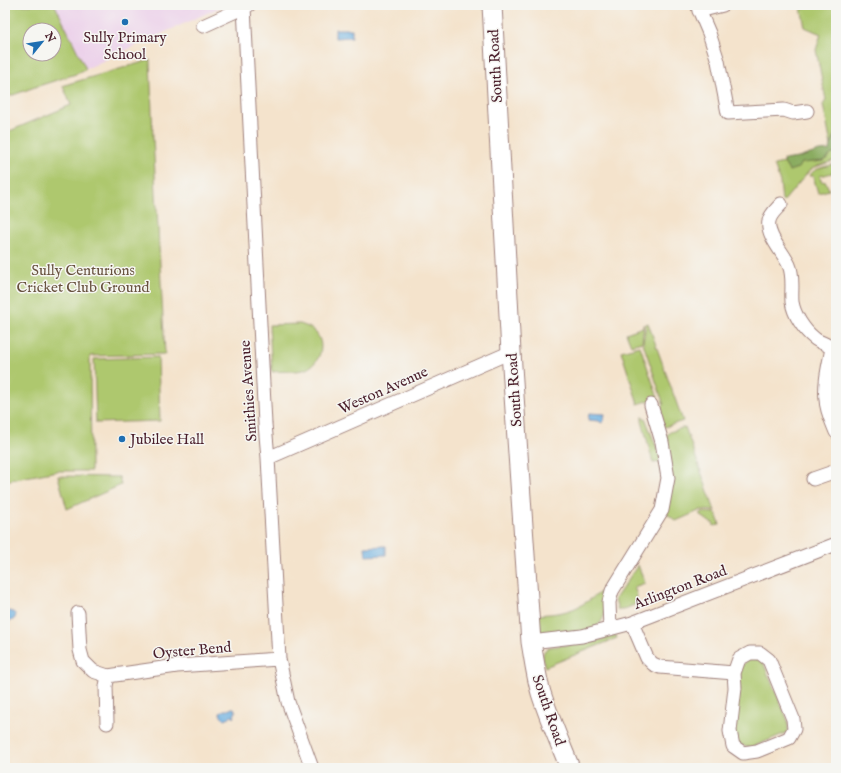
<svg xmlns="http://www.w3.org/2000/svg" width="841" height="773" font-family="'IM FELL English',serif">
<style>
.built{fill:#ecd1ea}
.green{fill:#aec86e;stroke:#7c744c;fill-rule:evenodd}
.forest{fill:#8aac61;stroke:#6a6646}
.water{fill:#6aaedf;stroke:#5a6685}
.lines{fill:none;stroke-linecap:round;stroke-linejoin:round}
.street-casing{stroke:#9f817c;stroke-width:15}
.secondary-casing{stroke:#9f817c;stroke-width:21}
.street{stroke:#fff;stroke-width:13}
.secondary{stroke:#fff;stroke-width:19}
.poi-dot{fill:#1f6fb2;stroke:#f6f6f2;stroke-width:1.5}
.labels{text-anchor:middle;stroke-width:3;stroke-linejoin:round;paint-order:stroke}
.poi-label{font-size:15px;fill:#4a1f2b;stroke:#f6f6f2}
.street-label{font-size:15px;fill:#4a1f2b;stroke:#f6f6f2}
.park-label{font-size:15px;fill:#68523f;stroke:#f6f6f2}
</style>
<rect width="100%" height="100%" fill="#f6f6f2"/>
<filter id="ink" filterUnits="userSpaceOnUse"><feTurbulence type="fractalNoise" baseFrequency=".025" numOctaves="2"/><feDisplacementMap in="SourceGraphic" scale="8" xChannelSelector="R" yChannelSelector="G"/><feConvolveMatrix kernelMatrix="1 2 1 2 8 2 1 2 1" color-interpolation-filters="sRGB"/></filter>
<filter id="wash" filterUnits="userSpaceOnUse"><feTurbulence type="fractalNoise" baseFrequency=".012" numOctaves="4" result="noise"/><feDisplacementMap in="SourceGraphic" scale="16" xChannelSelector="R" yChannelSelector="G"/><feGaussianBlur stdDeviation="0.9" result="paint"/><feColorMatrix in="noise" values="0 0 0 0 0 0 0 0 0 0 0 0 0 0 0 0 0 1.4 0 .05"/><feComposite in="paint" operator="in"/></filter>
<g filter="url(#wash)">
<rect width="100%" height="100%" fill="#f4e3cc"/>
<!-- built -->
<path class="built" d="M55,5h170l-75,34 -64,30z"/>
<!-- green -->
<path class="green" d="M5,5h50l31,64 -10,5 -41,13 -30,11zM30,30h24v24h-24z
M808,5h28v128l-5,12 -8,-40 3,-5 -10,-50 5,-16 -14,-6 -2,-1 -4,-19 4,1z
M150,60l3,78 12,216 -75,2 1,115h-34l-52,10v-348l66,-28 -8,-19 5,-2z
M832,154h4v6l-18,6 -8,4 -27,32 -1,-1 -2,-19 -6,-17 10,-2 5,8 12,-8 23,-2z
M836,164v8l-16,4 1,5 5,1 3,8 -11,3 -5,-17h-4c5,-8 18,-10 27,-12z
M648,323l35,98 -18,6 -6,-3 -2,-13 7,-6 -21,-62 3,-19z
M300,324c6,2 12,4 16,9 10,12 4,30 -10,36 -7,3 -26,2 -34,3l-3,-47z
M644,324l-2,18 -11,3 -5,-12 17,-6v-2z
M640,346l18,52 -20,6 -17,-53z
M158,357l2,64 -64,2 -2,-64z
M642,416l3,2 11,28 5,16 -8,1 -11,-42z
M685,427l30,84 -14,-1 -25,11 -11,-9 1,-76 4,-4z
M58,476l61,1 2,8 -54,24z
M702,512l14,1 4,12 -6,1 -1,-3h-2l-12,-9z
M638,565l7,18 -11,4 3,8 -1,9 -13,6h-5l-3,-11z
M607,587l-3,29 -3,6 -5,5 -8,4 -45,4 -4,-5 -1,-15c8,-1 17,-1 25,-3 16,-3 31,-15 44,-25z
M616,635l1,3 -72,29c-2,-8 -5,-15 4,-20l44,-5z
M752,656l10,4 26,61v11l-38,16 -13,-4 -3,-10 7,-68z"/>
<!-- forest -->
<path class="forest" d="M836,133v21h-4l-8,7 -23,2 -3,5 -9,3 -5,-8 -1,-3 15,-2 21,-7 11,-1 1,-5z"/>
<!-- water -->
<path class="water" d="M335,29h17v8l-17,1z
M589,413l16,1 -1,7 -3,2 -2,-2 -11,-1z
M386,546v9l-20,1 -1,-9z
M9,611c11,1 7,13 -4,9v-7z
M232,708h2l2,4 -2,3 1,2 -1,1 -2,-2 -7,3c-3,-1 -4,-2 -5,-6l4,-3h4z"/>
</g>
<g filter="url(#ink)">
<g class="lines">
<!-- street casing -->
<g class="street-casing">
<path id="street" d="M697,5l12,28 9,28 10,52 56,-3 9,3 14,-2
M244,7l21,417 3,34 11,201 9,43 24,66
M699,11l24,-6
M203,26l46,-21
M781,204c-4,5 -11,10 -12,17 -3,14 14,31 20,44 5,11 2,25 3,37 2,13 12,28 22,36 3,3 7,4 11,6 4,2 6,4 11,4
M832,348c-3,17 -8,34 -6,51 0,11 6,23 10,33
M268,458l243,-106
M813,479l23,-8
M78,613l2,37 3,11 10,10 15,5
M632,623l15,35 6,6 7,3 74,6 5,-14 11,-6h10l9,7 24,59 1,10 -5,9 -32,13 -14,2 -10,-7 -3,-15 5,-43 -1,-15
M610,629l-1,-27 3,-11 50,-81 6,-32 -6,-36 -11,-37
M531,642l51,-6 50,-13 204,-79
M107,723l-1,-37 2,-10 69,-10 102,-7"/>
</g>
<!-- secondary casing -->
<g class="secondary-casing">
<path id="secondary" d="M492,5l19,347 20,290c3,17 5,34 10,51 8,25 19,50 29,75"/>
</g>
<!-- street -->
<use href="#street" class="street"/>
<!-- secondary -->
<use href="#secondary" class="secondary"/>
</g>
</g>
<!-- markers -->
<g class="poi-dot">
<circle cx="125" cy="22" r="4"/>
<circle cx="122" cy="439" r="4"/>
</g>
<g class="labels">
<!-- poi labels -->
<g class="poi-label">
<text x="125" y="42">Sully Primary<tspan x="125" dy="17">School</tspan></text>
<text x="130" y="444" text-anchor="start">Jubilee Hall</text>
</g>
<!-- street labels -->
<g class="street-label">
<text transform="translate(495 66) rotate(-93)" y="5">South Road</text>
<text transform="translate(383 390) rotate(-24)" y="5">Weston Avenue</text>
<text transform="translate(514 390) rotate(-94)" y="5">South Road</text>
<text transform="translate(248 391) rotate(-94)" y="5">Smithies Avenue</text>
<text transform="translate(680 587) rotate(-21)" y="5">Arlington Road</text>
<text transform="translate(192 650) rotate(-5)" y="5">Oyster Bend</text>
<text transform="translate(549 710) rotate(71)" y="5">South Road</text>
</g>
<!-- park labels -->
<g class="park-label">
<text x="83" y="275">Sully Centurions<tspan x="83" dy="17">Cricket Club Ground</tspan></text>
</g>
</g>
<!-- margin -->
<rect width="841" height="773" fill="none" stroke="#f6f6f2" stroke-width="20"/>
<!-- north arrow -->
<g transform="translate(42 42) rotate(60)"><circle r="19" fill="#f6f6f2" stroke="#b1a0a2"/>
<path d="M0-3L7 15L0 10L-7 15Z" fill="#1f6fb2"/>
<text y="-6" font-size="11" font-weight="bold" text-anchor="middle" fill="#4a1f2b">N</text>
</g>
</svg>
